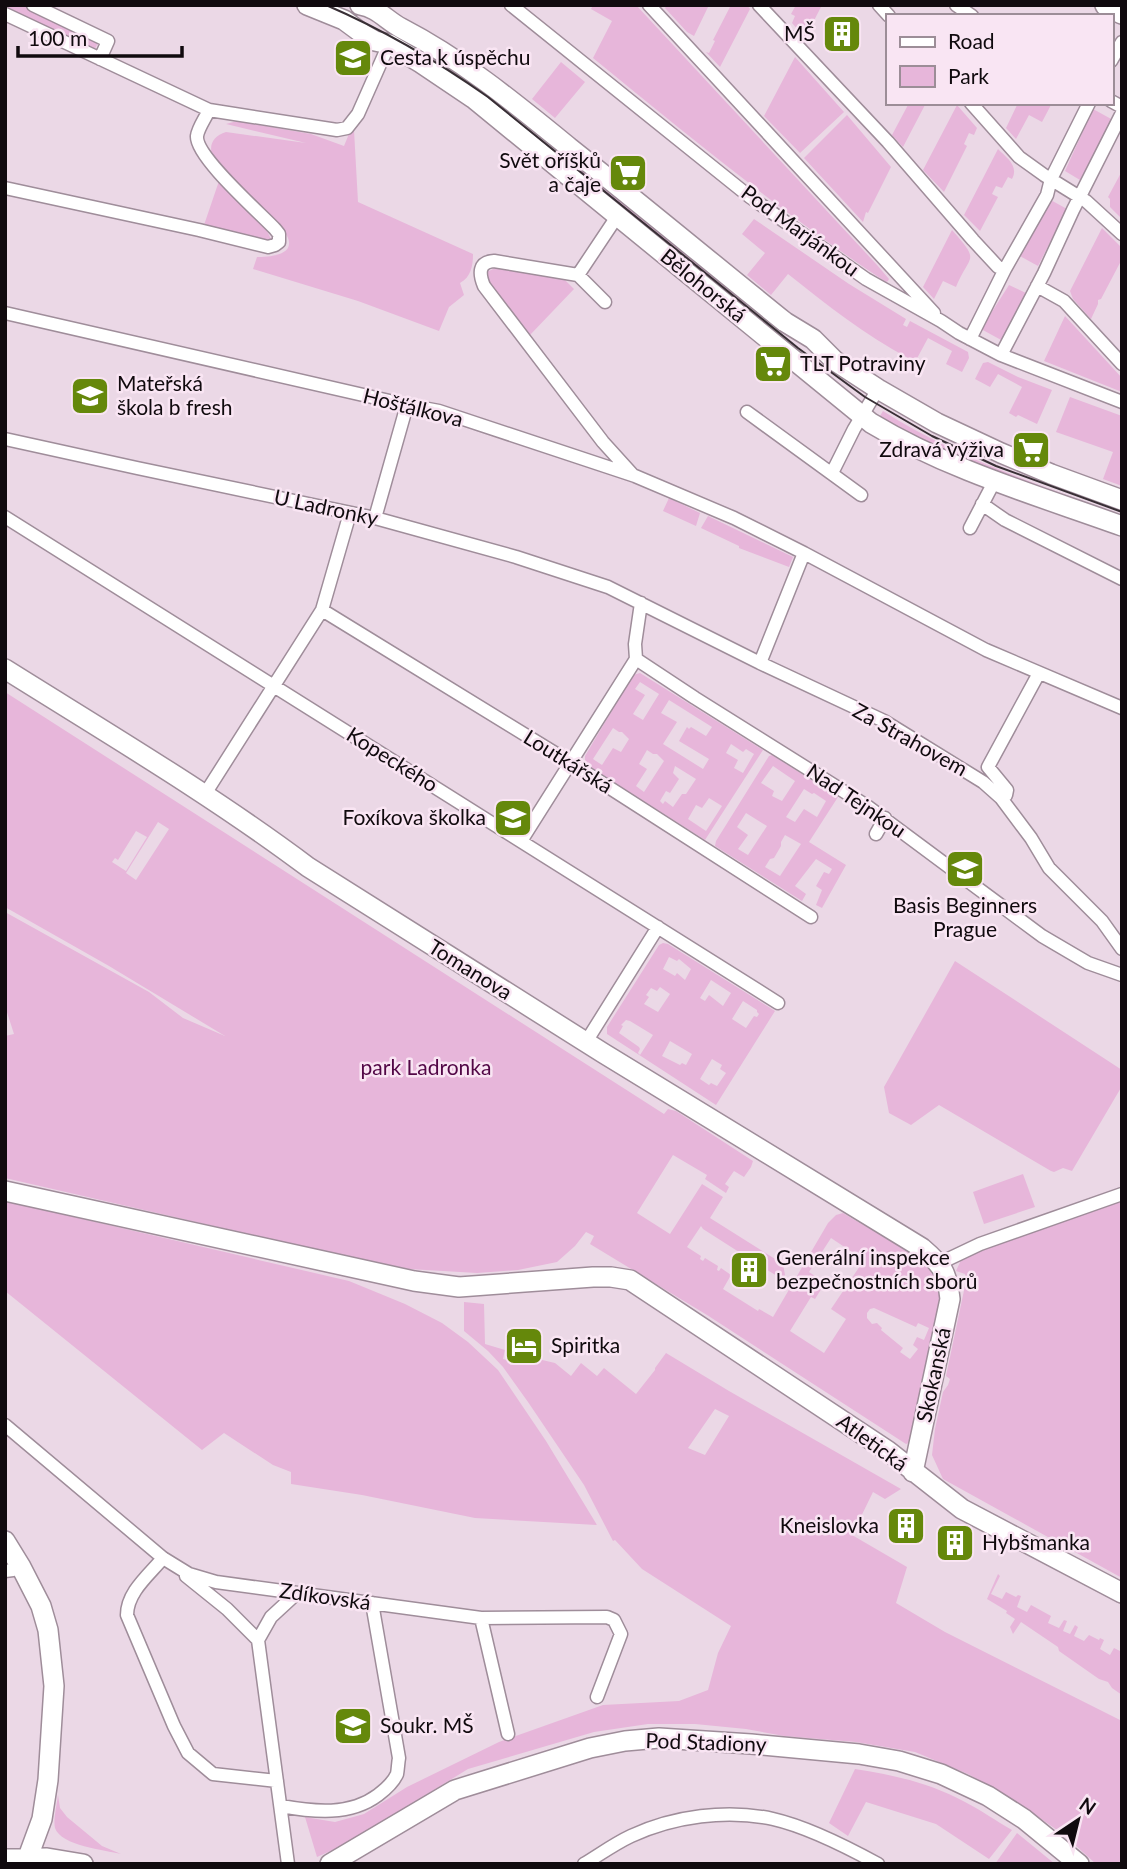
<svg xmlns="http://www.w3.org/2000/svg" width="1127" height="1869" font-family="Lato,sans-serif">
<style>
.green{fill:#e7b6da;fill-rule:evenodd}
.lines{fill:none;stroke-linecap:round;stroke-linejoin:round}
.street-casing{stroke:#9f8d9a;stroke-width:15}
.secondary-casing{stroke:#9f8d9a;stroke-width:22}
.primary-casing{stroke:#9f8d9a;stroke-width:24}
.street{stroke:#fff;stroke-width:12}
.secondary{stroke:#fff;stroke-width:19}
.primary{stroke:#fff;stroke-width:21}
.tram{stroke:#382f35;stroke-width:2}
.labels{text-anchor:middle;stroke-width:5;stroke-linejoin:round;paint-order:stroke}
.poi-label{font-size:21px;fill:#100a0e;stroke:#f9e5f3;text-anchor:start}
.street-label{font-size:21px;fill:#100a0e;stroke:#f9e5f3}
.park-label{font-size:21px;fill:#520746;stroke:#f9e5f3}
</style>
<rect width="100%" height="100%" fill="#ebd8e6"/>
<!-- green -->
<path class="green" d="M5,5h16l78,36 -4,8 -90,-41z
M593,5h43l241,260 12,14 -1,2 -2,1c-103,-68 -197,-146 -293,-224l19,-37 -21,-12z
M667,5h42l-15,31 -7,-4 -22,-24z
M731,5h16l3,4 -30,58 -14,-15 3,1 6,-12 -2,-1z
M796,5h26l-17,33 -13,-15 3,-7 -4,-2z
M795,57l49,55 -44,41 -36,-37z
M561,62l24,20 -30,36 -23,-19z
M909,103h17l-23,44 -11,-12z
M1018,103h34l-10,19 -13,-7 -13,24 -10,-11z
M957,105l20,23 -3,7 -5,-2 -5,11 3,2 -23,46 -21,-22z
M1093,109l20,11 -28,63 -20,-12z
M847,115l44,52 -23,46 -2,-1 -3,10 -59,-64z
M237,121l74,13 33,12 7,-17 3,1 4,72 115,52c0,12 -2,23 -13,29l4,12 -15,12 -10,24 -81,-30 -105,-32 4,-12c10,0 38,-1 31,-19 -4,-11 -17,-20 -26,-28 -17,-17 -33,-35 -49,-52 -5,-13 0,-22 13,-26l80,11 -80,-19z
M998,149c9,9 21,17 14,30l-4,-2 -6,11 -6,-2 -4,8 6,3 -18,34 -16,-16z
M550,150l49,26 152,123 -11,13z
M1122,171v48l-12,-12v-8l-2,-2z
M219,181l48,50 4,8 -3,2 -6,-1 -58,-15z
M1047,198l20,11 -29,57 -20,-11z
M754,219l95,65 57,35 -3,6 4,2 3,-6 58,31 1,6 -7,14 -16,-8 6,-13 -24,-13 -14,26 -7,-4 1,-2c-43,-23 -81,-53 -120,-84l-17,21 -24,-20 18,-22 -23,-19z
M1102,228l20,20v11l-21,40 -3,1v4l-7,15 -18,-20 -3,-8z
M952,230c29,33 18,23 4,57l-13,-6 -9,18 -11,-12z
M495,268l69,11 10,10 -44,46 -43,-56v-7z
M1009,285l19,9 -25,47 -22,-12z
M1065,316l57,62v14l-78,-31z
M988,362l30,15 34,13 -15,34 -19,-9 -2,2 -7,-4 13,-26 -24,-13 -8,13 -15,-8 8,-16z
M1070,397l52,19v70l-19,-7 10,-27 -57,-20z
M883,411c72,46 152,73 232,101l-2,5 -168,-60 -68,-36z
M669,498l31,15 -4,13 -33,-15z
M708,516l85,41 -4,10 -50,-19v-2l-38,-18z
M640,673l123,77 -58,90 -117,-74 -3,-3v-7l48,-81zM640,682l19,12 -16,26 -10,-6 12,-19 -10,-6zM669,700l43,27 -6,9 -15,-9 -2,2 -2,-2 -8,14 30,18 -6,10 -40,-25 14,-22 -16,-9zM613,728l6,4h3l7,7 -8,13 -8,-4 -11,17 -9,-6zM731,744l12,8 3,-3 8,5 -11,19 -9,-5 4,-8 -12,-7zM647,750l6,4h4l7,7 -20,31 -8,-6 11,-17 -8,-5zM675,766l21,13 -10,15h-4l-9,13 -8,-6 -2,3 -3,-3 6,-10 4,2 9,-14 -6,-6zM709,798l13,8 -16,25 -18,-12 8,-14 6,3z
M5,692l659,422 4,-5 8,2 77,50 -2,6 -7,10 -10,-6 -9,13 4,3 -3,6 -21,-14 2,-4 -34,-20 -36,58 33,21 32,-50 21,13 -13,21 73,46 2,11 -3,4 -18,-11 -1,-3 5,-8 -9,-5 -6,9 -50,-32 -2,-3 -14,21 14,9 -1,3 3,2 2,-3 13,8 -1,4 2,1 2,-3 10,7 -8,14 35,22 1,-2 14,8 55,-94 8,-8 7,-2c21,13 78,43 90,61 6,9 7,20 7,31l-29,137 -5,2 -199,-129 -117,-71 4,-8 -8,-4 -11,14 -18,16 -39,8 -41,3 -68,-4 -148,-32 -256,-59v-142l9,-2 -9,-28v-94l144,80 34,26 42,18 -116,-70 -104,-59zM158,822l11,7 -33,51 -10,-7zM136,831l11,6 -21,34 -14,-9 3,-4 3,2zM831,1238l33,22 -33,49 15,10 -22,34 -34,-22 21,-34 4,2 10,-16 -16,-11zM874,1308l42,19 2,-4 11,5 -5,12 -7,-3 -4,8 5,4 -8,10 -10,-7 3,-4 -22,-18 1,-2 -5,-5 -5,1 -5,-6v-5l3,-4z
M772,755l66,42 -29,45 37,23 -24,43 -6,-3 6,-15 -6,-4 8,-14 5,2 3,-5 -16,-10 -21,27 11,8 -4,7 -87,-55 1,-5 53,-85zM773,766l22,15 -13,20 -10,-5 2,-5 -13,-8zM804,789l8,5 2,-1 12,8 -9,16 -13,-8 -9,13 -9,-5zM746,813l21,13 -19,29 -10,-6 10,-14 -11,-8zM785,835l16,9 -21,32 -15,-9 5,-8 4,-1 7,-12v-4z
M663,943l5,1 107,67 -59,94 -109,-71v-7l52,-82zM669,957l8,4 2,-2 12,10 -6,11 -8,-7 -2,3 -12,-7zM711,980l20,13 -8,13 -14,-11 -4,6 -5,-3zM660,987l10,7 -12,18 -14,-8 5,-7 -3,-2 5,-7 6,3zM743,1001l14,9v2l2,2 -2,3 -3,-1 -8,12 -14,-9zM626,1020l4,1 23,14 -13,20 -2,-2 2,-4 -1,-2 -20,-14 4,-7 -2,-1zM670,1041l22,13 -6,11 -4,-2 -2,2 -18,-9zM712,1059l10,6 -2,4 6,4 -9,13 -6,-3 -2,2 -9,-6z
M955,961l167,109v16l-50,85 -9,-3 -9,4 -3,-1 -112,-66 -28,20 -22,-12 -5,-26z
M1023,1174l12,33 -51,17 -11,-32z
M5,1201l344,80 56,23 37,19 26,19 30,28 48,71 51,84 -122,-7 -113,-23 -71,-11v-12l-18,-7 -49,-32 -22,17 -197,-159z
M1112,1201l10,2v375l-179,-99 -11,-24 3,-26 8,-37 5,-7 2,-6 -4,-3 20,-95 -1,-7 -9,-3 5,-11 7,-6z
M464,1302l20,2 1,40 20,6 -2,9 19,5 3,-8 30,7 16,13 10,-13 16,13 7,-8 32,26 19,-24v-2l11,-15 63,38 172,98 -16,10 -12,-7 -21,43 55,32 -11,36 49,29 177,89v143h-26l-32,-29 -47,-33 -49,-28 -53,-22 -59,-10 -72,-6 -38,-7 -51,-5h-47l-54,8 -126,37 -93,57 -38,22 -20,9 -12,-40 30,5 29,-8 43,-27 92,-45 104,-37 76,-4 29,-11 10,-37 13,-27 -89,-57 -27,-29 -2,1 -29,-56 -56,-83 -25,-35 -15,-16 -24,-20zM715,1409l14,7 -24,39 -17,-7z
M998,1574l2,2 -9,18 11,5 4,-7 10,5 2,-2 3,1 -4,11 10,5 4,-7 20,11 -3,7 11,5 5,-8 3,1 -4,10 7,3 5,-9 3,2 -4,9 10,5 5,-6 10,5 1,-2 4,2 -4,9 10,6 4,-7 8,4v43l-10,-7 -4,-6 -9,-3 -40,-28 -1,-4 -37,-25 -8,12 -3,-7 5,-8 -9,-6 1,-2 -20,-12z
M855,1769c39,6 75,14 110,33 16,8 31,19 47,28l-23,29 -53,-35 -70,-22 -18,34 -19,-13z
M58,1795l2,13 7,9 35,29 19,8c-16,-4 -60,-8 -66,-26 -2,-8 2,-24 3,-33z
M1017,1833l38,31h-60z"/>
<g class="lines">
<!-- street casing -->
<g class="street-casing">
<path id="street" d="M33,5l75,36 -8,18
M511,5l239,192 116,82 75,42 18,12 42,22 121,47
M649,5l285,308
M759,5l129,137 85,98 25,27 7,2
M879,5l10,11
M956,5l16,11
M5,14l204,96 128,20 10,-2 11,-14 31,-70
M1111,61l11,-19
M1111,101l11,6
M971,103l48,54 25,18 42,26 36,33
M5,188l194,42 69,17 7,-2 4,-3v-8l-4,-5c-16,-17 -80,-73 -78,-93 1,-8 9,-19 12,-26
M578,275l40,-60
M1037,286l27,15 58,63
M605,302l-27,-27 -84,-14c-16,1 -15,13 -10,25l119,156 29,32
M5,313l402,92 32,6 196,65 99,42 70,35 182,97 136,58
M970,339l35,-70 42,-74 4,-16 38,-76
M1001,355l43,-82 29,-63 49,-97
M747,412l114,83
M5,439l132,29 238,50 141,39 92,30 152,76 124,58 99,61 18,16 30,40 18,30 53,53 20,28
M832,473l22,-44 24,-40
M982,504l23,16 117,59
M5,517l773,486
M375,518l32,-113
M970,528l24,-46
M322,610l249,153 240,154
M636,659l59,39 172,108 175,130 46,27 34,12
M636,659l-1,-15 6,-41
M760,663l44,-110
M205,794l117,-184 28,-97
M1001,798l5,-3 1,-5 -19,-23 51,-94
M876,834l9,-16
M521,841l115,-182
M586,1042l72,-115
M940,1263l40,-19 142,-50
M5,1425l158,133 26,16 27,8 265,36 126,-1 7,3 7,14 -24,63
M163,1558c-14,17 -36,34 -36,57l47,111 14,27 25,21 64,7
M5,1571l8,-1 8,-3
M186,1576l41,33 31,31 30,224
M481,1618l27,116
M258,1640l13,-23 26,-24
M281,1806c33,6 69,10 97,-11 8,-6 15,-12 19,-21 1,-5 1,-11 2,-16l-27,-155
M584,1864c15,-9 30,-20 47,-28 43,-20 96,-27 142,-17 35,8 74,28 105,45"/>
</g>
<!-- secondary casing -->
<g class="secondary-casing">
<path id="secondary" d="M307,5l37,15 19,14 12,7 14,3 32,19 52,35 398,325c78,47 165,72 251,103
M360,5c18,3 26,15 41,23 62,32 115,76 169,120 72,57 143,116 215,174l28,17 22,22 43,28 59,34 64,30 50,21 71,26
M5,669c102,64 207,126 303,198l295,186 319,195c21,18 25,24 28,51l-37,173
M5,1191l409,90 45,6 134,-10h18l19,3 258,171 74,58 160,84
M5,1541l16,26 20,39 7,24 6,56 -6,94 -6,39 -14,38
M5,1859l42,-1 36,6
M330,1864l125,-74 135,-42 35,-7 34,-3 92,6 108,10 40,7 42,13 47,22 36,23 55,45"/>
</g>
<!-- primary casing -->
<g class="primary-casing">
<path id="primary" d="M1106,5l16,8"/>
</g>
<!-- street -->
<use href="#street" class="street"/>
<!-- secondary -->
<use href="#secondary" class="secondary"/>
<!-- primary -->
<use href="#primary" class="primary"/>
<!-- tram -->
<path class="tram" d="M326,5c58,25 111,56 162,92l310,251 67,49 67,39 64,30 126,46"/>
</g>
<!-- icons -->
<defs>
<g id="building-square" transform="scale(2.0125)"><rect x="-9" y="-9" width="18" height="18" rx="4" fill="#65880b" stroke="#f9e5f3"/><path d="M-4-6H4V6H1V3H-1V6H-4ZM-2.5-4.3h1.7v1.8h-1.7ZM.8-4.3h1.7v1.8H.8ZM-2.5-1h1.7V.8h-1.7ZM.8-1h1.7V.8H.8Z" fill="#fff"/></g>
<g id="school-square" transform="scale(2.0125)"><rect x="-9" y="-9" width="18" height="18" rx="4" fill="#65880b" stroke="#f9e5f3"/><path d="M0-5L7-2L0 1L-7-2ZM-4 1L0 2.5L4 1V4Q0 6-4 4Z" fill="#fff"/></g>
<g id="supermarket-square" transform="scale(2.0125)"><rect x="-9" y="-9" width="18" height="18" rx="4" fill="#65880b" stroke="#f9e5f3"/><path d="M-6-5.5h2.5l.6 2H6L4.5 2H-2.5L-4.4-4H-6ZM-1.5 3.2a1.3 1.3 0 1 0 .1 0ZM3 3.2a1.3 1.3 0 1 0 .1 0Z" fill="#fff"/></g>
<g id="hotel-square" transform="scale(2.0125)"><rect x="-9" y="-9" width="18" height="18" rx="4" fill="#65880b" stroke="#f9e5f3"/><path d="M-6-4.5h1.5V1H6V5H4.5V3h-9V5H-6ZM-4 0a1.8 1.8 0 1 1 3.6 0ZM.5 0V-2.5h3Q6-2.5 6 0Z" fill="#fff"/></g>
</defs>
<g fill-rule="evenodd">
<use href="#building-square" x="842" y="34"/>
<use href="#school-square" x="353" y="58"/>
<use href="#supermarket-square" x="628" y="173"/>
<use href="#supermarket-square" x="773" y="364"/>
<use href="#school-square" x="90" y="396"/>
<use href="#supermarket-square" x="1031" y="450"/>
<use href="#school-square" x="513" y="818"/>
<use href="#school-square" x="965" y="869"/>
<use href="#building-square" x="749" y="1270"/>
<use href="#hotel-square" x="524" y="1346"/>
<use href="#building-square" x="906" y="1526"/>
<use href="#building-square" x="955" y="1543"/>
<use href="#school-square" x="353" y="1726"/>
</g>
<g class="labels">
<!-- poi labels -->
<g class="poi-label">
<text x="815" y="41" text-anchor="end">MŠ</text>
<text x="380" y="65">Cesta k úspěchu</text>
<text x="601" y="168" text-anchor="end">Svět oříšků<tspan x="601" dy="24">a čaje</tspan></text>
<text x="800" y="371">TLT Potraviny</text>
<text x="117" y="391">Mateřská<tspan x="117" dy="24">škola b fresh</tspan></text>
<text x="1004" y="457" text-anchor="end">Zdravá výživa</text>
<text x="486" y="825" text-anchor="end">Foxíkova školka</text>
<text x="965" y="913" text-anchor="middle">Basis Beginners<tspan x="965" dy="24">Prague</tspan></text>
<text x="776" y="1265">Generální inspekce<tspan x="776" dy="24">bezpečnostních sborů</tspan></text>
<text x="551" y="1353">Spiritka</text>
<text x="879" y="1533" text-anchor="end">Kneislovka</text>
<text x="982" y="1550">Hybšmanka</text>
<text x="380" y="1733">Soukr. MŠ</text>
</g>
<!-- street labels -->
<g class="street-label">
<text transform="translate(800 231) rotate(36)" y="7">Pod Marjánkou</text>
<text transform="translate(703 286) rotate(39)" y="7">Bělohorská</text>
<text transform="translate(413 408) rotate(14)" y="7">Hošťálkova</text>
<text transform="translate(326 508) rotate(12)" y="7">U Ladronky</text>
<text transform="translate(910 740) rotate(29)" y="7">Za Strahovem</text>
<text transform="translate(392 760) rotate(32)" y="7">Kopeckého</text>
<text transform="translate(568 762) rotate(32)" y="7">Loutkářská</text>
<text transform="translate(856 801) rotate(34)" y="7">Nad Tejnkou</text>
<text transform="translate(470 970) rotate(32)" y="7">Tomanova</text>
<text transform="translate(934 1375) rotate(-78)" y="7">Skokanská</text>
<text transform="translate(872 1443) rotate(36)" y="7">Atletická</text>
<text transform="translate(325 1597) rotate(8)" y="7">Zdíkovská</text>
<text transform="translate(706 1743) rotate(2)" y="7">Pod Stadiony</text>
</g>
<!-- park labels -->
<g class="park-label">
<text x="426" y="1075">park Ladronka</text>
</g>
</g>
<!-- border -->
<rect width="1127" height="1869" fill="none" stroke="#100a0e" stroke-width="14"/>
<!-- legend -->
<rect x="886" y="14" width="228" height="91" fill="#f9e5f3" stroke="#9c8d97" stroke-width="2"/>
<rect x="900" y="37" width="35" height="10" fill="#ffffff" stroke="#9c8d97" stroke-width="2"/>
<text x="948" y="49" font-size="21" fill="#100a0e">Road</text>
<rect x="900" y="66" width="35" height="21" fill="#e7b6da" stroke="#9c8d97" stroke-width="2"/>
<text x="948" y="84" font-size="21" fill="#100a0e">Park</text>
<!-- north arrow -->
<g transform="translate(1078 1820) rotate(35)" stroke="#f9e5f3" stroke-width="5" paint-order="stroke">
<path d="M0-5L12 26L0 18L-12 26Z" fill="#100a0e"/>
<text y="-10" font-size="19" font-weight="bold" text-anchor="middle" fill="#100a0e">N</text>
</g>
<!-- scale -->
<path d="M18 46v10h164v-10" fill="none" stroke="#100a0e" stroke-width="3.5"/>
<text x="28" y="46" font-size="21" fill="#100a0e" stroke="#f9e5f3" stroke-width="5" paint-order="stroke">100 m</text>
</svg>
